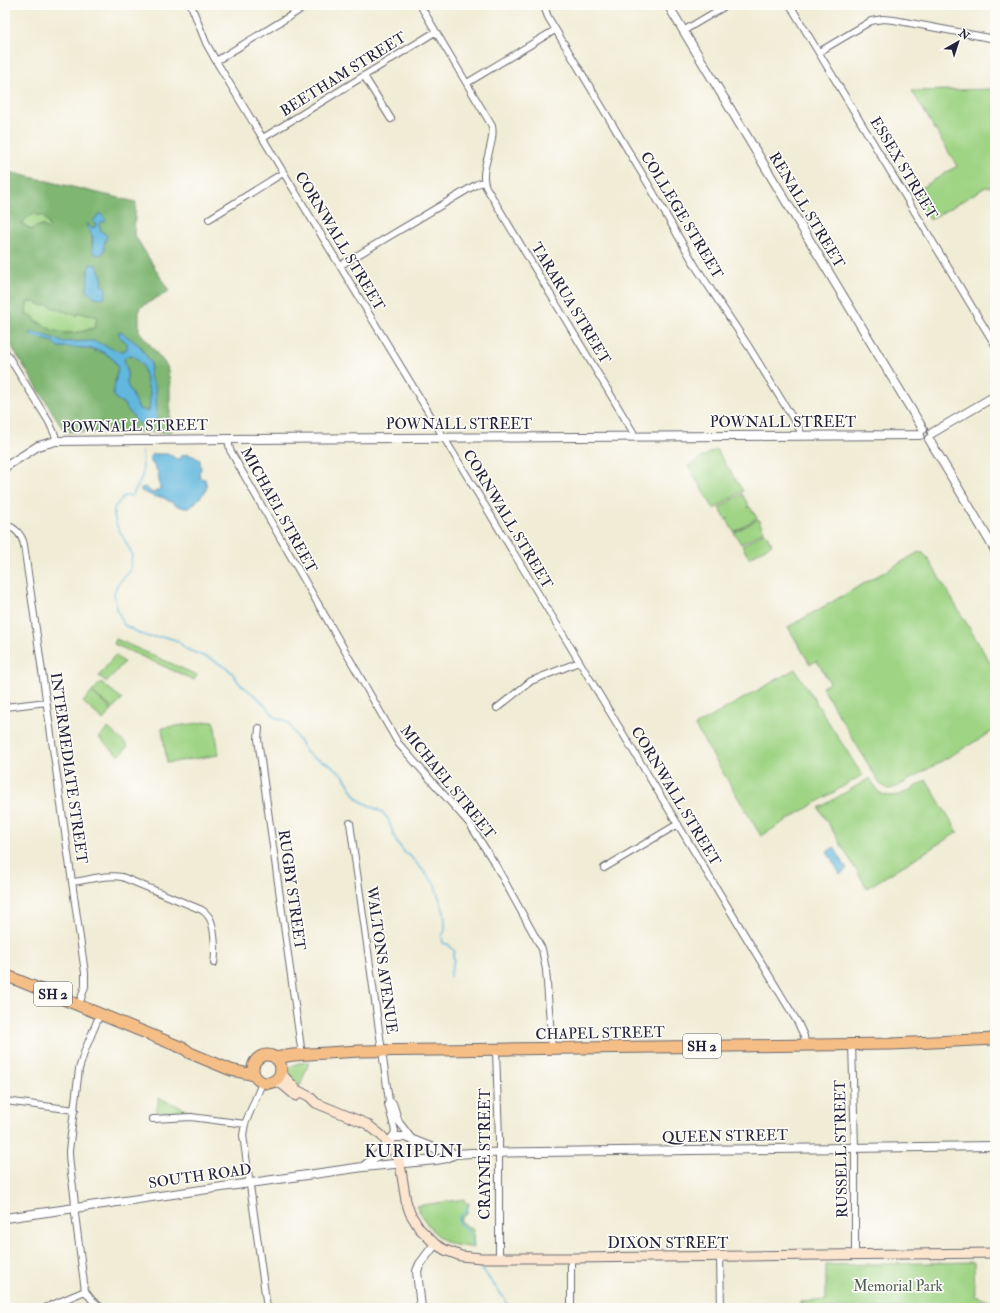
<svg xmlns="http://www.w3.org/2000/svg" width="1000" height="1313" font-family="'IM FELL Double Pica',serif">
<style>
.green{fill:#9fd484;stroke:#607b60}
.forest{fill:#7fb672;stroke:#506c56;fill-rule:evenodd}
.water{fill:#62b7de;stroke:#426c8c;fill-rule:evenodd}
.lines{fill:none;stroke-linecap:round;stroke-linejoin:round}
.stream{stroke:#62b7de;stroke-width:1.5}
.minor-casing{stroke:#6a6971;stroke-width:8}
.tertiary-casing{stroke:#6a6971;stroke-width:10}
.secondary-casing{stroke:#6a6971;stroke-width:11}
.trunk-casing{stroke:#6a6971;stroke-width:13}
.minor{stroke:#fff;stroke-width:6}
.tertiary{stroke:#fff;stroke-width:8}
.secondary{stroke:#fbe5cf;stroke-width:9}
.trunk{stroke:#f5be86;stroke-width:11}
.labels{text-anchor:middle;stroke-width:3.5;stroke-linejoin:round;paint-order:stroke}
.shield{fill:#fdfcf7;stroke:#646373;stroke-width:1}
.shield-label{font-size:14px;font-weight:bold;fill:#22223b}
.street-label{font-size:15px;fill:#22223b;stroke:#fdfcf7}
.park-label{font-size:15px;fill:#4e6055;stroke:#fdfcf7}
.quarter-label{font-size:17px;letter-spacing:1px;fill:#22223b;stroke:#fdfcf7}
</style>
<rect width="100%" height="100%" fill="#fdfcf7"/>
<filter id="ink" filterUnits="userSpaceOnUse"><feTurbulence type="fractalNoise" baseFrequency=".025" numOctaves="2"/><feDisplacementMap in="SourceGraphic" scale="8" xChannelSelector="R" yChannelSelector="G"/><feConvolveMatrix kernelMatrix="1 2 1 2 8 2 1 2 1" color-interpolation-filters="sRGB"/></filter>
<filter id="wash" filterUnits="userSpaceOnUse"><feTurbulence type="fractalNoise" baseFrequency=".012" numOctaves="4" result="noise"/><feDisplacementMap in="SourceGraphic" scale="16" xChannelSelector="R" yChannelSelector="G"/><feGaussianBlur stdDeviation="0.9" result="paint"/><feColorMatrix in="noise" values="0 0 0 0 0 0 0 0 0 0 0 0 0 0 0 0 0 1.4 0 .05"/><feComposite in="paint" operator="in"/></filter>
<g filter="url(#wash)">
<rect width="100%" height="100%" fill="#f0ecd5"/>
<!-- green -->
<path class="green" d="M995,89v98h-9l-56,33 -17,-27 44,-27 -45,-75z
M30,214h4l11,2 5,12 -1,2 -7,-5 -11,5 -10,-8z
M27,302h8l8,4 3,-2c10,6 20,7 30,12l3,-4 20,5 -4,7 1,3c-16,5 -33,11 -48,1 -6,-3 0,-1 -5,-4 -7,-3 -10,-4 -17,-9z
M716,449l27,42 -29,18 -26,-43z
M742,494l7,12 -2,2 3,-1 7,11 -23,14 -7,-12 2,-2 -3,2 -7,-12z
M758,519l6,12 -23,13 -7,-11z
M765,532l7,12 -23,14 -7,-12z
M919,552l4,1 4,4 68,114v59l-98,57 -9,2 -8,-5 -58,-97 8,-4 -13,-22 -7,3 -22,-37z
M116,639l81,36 -3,5 -80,-36z
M115,655l9,7 -17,20 -8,-6z
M795,669l67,106 -101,61 -66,-110z
M101,682l21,17 -9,10 -21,-17z
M92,692l20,18 -9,10 -20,-18z
M214,721l5,34 -52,8 -5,-35z
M108,728l20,18 -9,10 -20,-18z
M870,778c3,4 5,11 9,14 15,11 34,-4 47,-12l32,52 -91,56 -48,-80z
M309,1062l-9,24h-3l-10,-14c3,-9 13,-9 22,-10z
M159,1098l43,18 -16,-4 -21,2 -10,-5 2,-1z
M464,1199l1,4h4l-2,11 -6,4v4l12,8 1,18c-8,-2 -16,-2 -23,-4 -16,-6 -27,-24 -35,-38z
M974,1262l1,33 20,7v6h-195v-6l26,-2v-35z"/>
<!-- forest -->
<path class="forest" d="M5,171l131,31 -2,32 35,57 -30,17v23l28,35 3,16v50h-105l-60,-96zM100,213l1,9 -2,2 2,7 6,5 -3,8 -12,1v-17l3,-1 1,-2 -3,-4zM32,214l12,2 6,12 -1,2c-7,-6 -11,-5 -18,0l-10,-7zM90,264l7,1 5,20 -15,7 1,-22zM27,302h8l8,4 4,-2c9,6 19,7 29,12l3,-3 19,4 -3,7 1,3c-16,6 -30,9 -46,2 -5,-3 -8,-6 -14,-7l-3,-6 -7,-1zM48,336l14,6h16l31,6 12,4 6,-3v-6l-7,-6 19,8 12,18 -1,14 5,9 -6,38 -11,-1 -15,-20 -7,-4 -1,-18 3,-13 -1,-4 -7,-7 -8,-5 -25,-5h-19z
M133,355l9,8 8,31v18l-11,-3 -12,-25v-14l-3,-11 3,-3z"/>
<!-- water -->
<path class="water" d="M100,213l6,7 -1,2h-4l-2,2 2,7 6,5 -3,8v8l-2,2 -6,1 -4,-5 1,-13 -7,-12 2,-1 4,4 3,-1 1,-2 -3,-4z
M90,264l7,1 6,15 -1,5 4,2 -1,10c-8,2 -12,0 -18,-6l1,-21z
M31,332l17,4 14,6 32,-1 27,11 6,-3v-6l-7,-6 -2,-5h3l18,13 12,18 -1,14 5,9 1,7 1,27 -8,4 -11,-1 -15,-20 -7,-4 -3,-5 5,-26c-8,-23 -40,-20 -60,-21l-5,-5 -23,-7zM133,355l9,9 8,30 -1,18 -10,-3 -12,-25v-14l-3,-11 3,-3z
M152,454h18l6,5h4l2,-4c8,-2 11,1 18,5l1,10 -2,2 1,6 5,1 2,8 -2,5 -14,15 -7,1 -8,-3 -14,-8h-7l-14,-6v-3l4,-1 8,6 7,-4 -2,-17 -7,-10 -1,-5z
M834,847l13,22 -7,5 -13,-22z"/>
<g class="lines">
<!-- stream -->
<path class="stream" d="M142,423v6
M142,451c1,20 3,28 -11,45h-7l-10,12v7l2,9 16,30 -2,17 -13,14 -3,8 3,16 7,16 19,10 6,2h17l12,4 8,8 27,11 15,9 5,5 6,9 19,15 10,10 5,7 5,4 6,1 5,4 17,28 6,5 17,7 14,11 11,18 5,7 23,12 6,7 8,22 9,12 6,4 23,26 10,29 1,10v8l-3,6 1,7 6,2 6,7 -2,4 1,4 -4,16
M467,1205v6l-8,6v6c9,8 13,9 12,22
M481,1268l23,30 4,10"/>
</g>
</g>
<g filter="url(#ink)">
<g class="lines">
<!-- minor casing -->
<g class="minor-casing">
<path id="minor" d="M191,5l15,38 10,18 582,962 6,13 1,9
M420,5l72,121c4,19 -14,44 -6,61l147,245 1,5
M546,5l-1,4 3,8 102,170 46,80 53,80 51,83 1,6
M790,5l205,340
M683,31l44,-26
M819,52l52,-31 12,-2 11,1 101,19
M216,61l92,-56
M364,76l27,43
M467,83l88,-53
M263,138l172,-106
M209,219l74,-46
M341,265l136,-81 7,-2
M5,351l44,71 6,13 1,6
M228,439l2,11 10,18 158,275 71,80 26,41 47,85 4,21 6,79
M5,524c10,4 17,10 19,21l61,428v13l-6,19
M5,707l42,-5
M497,708l34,-27 48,-19
M259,728l-1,11 44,316
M350,823l39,278 -1,3 7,27 -2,6
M604,868l74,-44
M72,882c17,-2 34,-8 50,-5l80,33c3,2 5,4 7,7 6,9 7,36 5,46
M100,1014l-15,36 -6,19 -10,82c0,21 7,42 6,63l10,77 7,9 10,8
M852,1044l3,104v107
M496,1049l3,91v118
M262,1083l-17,41 -2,11 24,173
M5,1101l70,9
M389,1101l4,2 6,19 13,17
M153,1119l38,-2 54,7
M720,1257l1,51
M571,1258v50
M45,1308l40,-17"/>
</g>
<!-- tertiary casing -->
<g class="tertiary-casing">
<path id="tertiary" d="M668,5l255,424
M932,433l63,-37
M929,439l66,111
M5,467l33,-21 18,-5 172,-2 692,-4
M363,1167l16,-13 14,-17h12l28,11 22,6
M5,1218l358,-51 73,-7 11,-2 8,-4 17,-1 523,-7
M421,1308l-4,-37 3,-7 15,-20"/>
</g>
<!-- secondary casing -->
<g class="secondary-casing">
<path id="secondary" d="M280,1072l17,18 13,7 6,6 51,21 14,11 11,13 8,16 6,37 4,12 9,15 16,16 10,6 16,6 20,2h90l424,-5
M274,1081l9,4 13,11"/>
</g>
<!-- trunk casing -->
<g class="trunk-casing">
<path id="trunk" d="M5,975l180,74 5,4 41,17 23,5
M253 1069a14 14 0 1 1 28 0a14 14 0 1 1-28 0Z
M275,1058l18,-3 67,-4 532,-7 103,-5"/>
</g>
<!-- minor -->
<use href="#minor" class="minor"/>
<!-- tertiary -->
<use href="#tertiary" class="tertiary"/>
<!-- secondary -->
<use href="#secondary" class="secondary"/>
<!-- trunk -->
<use href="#trunk" class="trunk"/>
</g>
</g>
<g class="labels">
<!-- shield labels -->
<g class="shield">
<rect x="34" y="982" width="38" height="24" rx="3"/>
<rect x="683" y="1034" width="38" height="24" rx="3"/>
</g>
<g class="shield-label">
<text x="53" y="999">SH 2</text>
<text x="702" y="1051">SH 2</text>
</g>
<!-- street labels -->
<g class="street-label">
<text transform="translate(343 74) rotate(-32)" y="5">BEETHAM STREET</text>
<text transform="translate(904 168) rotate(59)" y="5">ESSEX STREET</text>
<text transform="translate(807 210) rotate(59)" y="5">RENALL STREET</text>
<text transform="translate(682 215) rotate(59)" y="5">COLLEGE STREET</text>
<text transform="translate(340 241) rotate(59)" y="5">CORNWALL STREET</text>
<text transform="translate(571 303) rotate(59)" y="5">TARARUA STREET</text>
<text x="783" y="427">POWNALL STREET</text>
<text x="459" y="429">POWNALL STREET</text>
<text transform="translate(135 426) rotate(-1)" y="5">POWNALL STREET</text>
<text transform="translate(279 510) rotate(61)" y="5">MICHAEL STREET</text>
<text transform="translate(508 519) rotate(59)" y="5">CORNWALL STREET</text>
<text transform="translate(69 768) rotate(82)" y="5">INTERMEDIATE STREET</text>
<text transform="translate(448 782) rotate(51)" y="5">MICHAEL STREET</text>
<text transform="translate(676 796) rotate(59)" y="5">CORNWALL STREET</text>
<text transform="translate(292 890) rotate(82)" y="5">RUGBY STREET</text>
<text transform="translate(382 960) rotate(82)" y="5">WALTONS AVENUE</text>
<text transform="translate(600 1033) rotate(-1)" y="5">CHAPEL STREET</text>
<text transform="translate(725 1136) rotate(-1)" y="5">QUEEN STREET</text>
<text transform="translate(841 1149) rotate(-91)" y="5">RUSSELL STREET</text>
<text transform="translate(485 1154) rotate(-90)" y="5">CRAYNE STREET</text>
<text transform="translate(200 1176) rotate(-8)" y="5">SOUTH ROAD</text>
<text x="668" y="1248">DIXON STREET</text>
</g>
<!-- park labels -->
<g class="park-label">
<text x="898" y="1291">Memorial Park</text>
</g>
<!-- quarter labels -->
<g class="quarter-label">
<text x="414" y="1157">KURIPUNI</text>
</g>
</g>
<!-- margin -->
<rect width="1000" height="1313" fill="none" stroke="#fdfcf7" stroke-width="20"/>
<!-- north arrow -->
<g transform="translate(958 42) rotate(39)" stroke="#fdfcf7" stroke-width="3" paint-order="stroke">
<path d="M0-3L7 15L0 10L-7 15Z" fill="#22223b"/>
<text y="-6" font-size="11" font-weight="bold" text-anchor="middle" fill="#22223b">N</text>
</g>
</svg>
